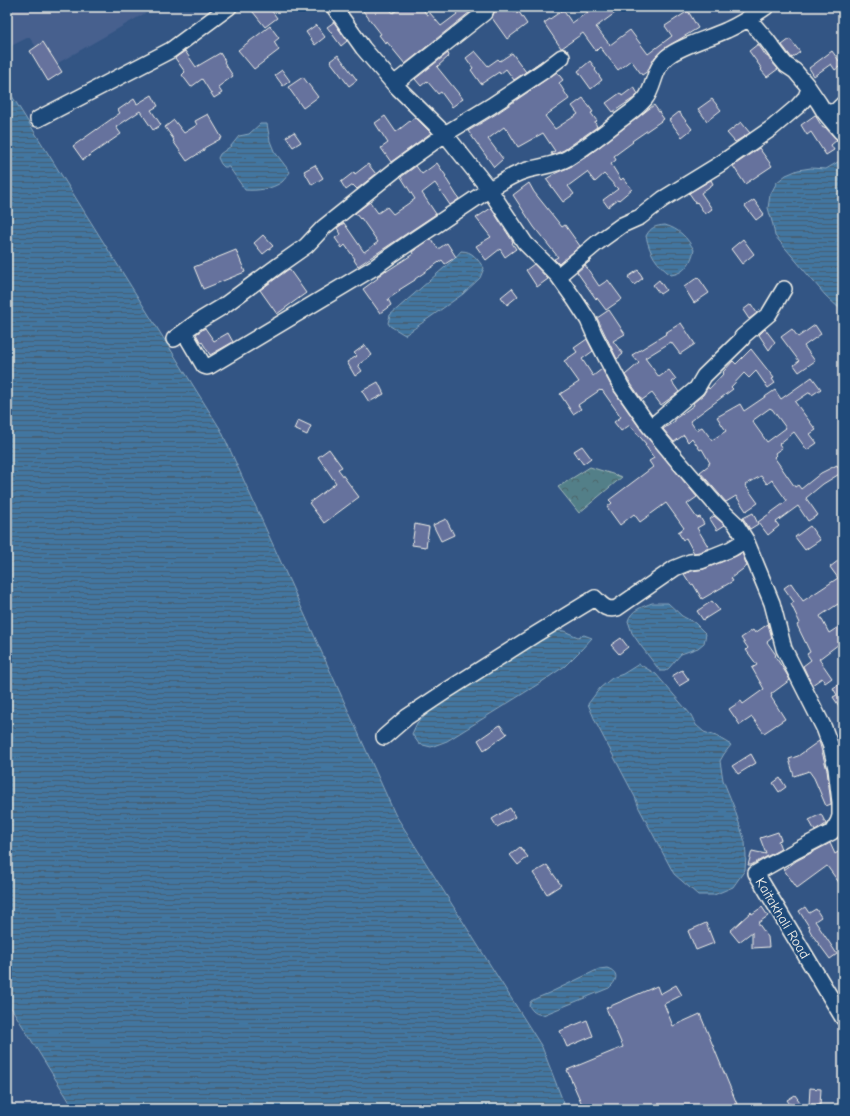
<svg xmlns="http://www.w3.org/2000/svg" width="850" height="1116" font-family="'Comic Neue',sans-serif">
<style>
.built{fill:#46618e}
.park{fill:url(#park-crowns);stroke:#a3b8b8}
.water{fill:url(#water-rules);stroke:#8aa7bd}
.building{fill:#66729d;stroke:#f4f1e8;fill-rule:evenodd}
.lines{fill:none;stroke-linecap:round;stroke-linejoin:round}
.minor-casing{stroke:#f4f1e8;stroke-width:18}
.minor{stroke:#1f4a7a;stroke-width:15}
.labels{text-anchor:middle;stroke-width:3.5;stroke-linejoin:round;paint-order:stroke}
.street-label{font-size:14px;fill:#f4f1e8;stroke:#1f4a7a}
</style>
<defs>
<pattern id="park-crowns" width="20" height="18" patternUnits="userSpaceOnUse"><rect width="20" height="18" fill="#527f88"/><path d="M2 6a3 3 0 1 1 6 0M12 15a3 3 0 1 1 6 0" fill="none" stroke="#4e666a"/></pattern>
<pattern id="water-rules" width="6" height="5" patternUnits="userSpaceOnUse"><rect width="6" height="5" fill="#4376a0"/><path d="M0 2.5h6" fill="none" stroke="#465f73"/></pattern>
</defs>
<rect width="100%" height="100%" fill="#335584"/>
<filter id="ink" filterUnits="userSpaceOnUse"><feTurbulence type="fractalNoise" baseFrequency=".025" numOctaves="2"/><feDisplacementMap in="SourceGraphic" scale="8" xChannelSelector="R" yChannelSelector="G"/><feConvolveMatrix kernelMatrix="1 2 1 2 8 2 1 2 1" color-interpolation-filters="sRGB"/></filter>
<g filter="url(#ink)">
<!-- built -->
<path class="built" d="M7,7h149l-105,60 -22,-30 -22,11z"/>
<!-- park -->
<path class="park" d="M590,467l32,10 -43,36 -21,-26z"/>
<!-- water -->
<path class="water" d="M7,88l214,342 174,384 147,233 24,62h-492l-67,-108z
M260,124h7l3,17 4,10 16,21c-2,3 -5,7 -8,10 -10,7 -24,9 -37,8l-16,-23h-5l-3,-3 -3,-6 2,-4 11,-8 8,-10 10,-2z
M843,159v153l-18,-17 -50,-59 -2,-11 -5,-17 2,-13 7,-13 9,-7 12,-5 13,-2 15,1z
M665,225c14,4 22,12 29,25 -3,13 -9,23 -23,25 -15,-11 -21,-21 -25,-39 5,-9 9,-10 19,-11z
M461,251c12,0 16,8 23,17l-4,10 -17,16 -58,41 -15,-9 -2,-3 2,-8 63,-55z
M652,603h16l14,13 13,7 11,11 -2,9 -6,5 -17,6 -12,14 -4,3h-5l-19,-25 -9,-13 -4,-12c3,-11 14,-14 24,-18z
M554,630l10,1 14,6 6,-2 8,3 -11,12 -16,16 -25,17 -93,58 -16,6 -12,-3 -7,-10 5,-11 16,-14 93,-62z
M639,664l17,10 35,41 5,10 8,7 12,4 15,9 -7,9 -4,7 3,19 11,27 11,35 1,14 -1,14 -12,17 -19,8h-16l-24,-21 -35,-66 -4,-11 -38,-72 -9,-21 12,-16 12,-10 11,-4z
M607,968c12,4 11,12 2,20l-66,27c-7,-1 -11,-3 -14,-10l2,-4 6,-3 12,-5 50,-24z"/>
<!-- building -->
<path class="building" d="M249,7h20l8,11 -12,9z
M360,7h28l5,6 8,-6h20l6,8 3,-2 11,13 16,-12 -5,-7h23v1l-70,56 -18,-22 -1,2 -7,-9 2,-1z
M501,7h10l6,7 2,-2 8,12 -20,15 -15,-21 2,-6z
M595,7h15l5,6 -19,14 14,18 20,-15 18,24 24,-18 -7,-10 23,-15 10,17 -36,22 -7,7 -7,14 -6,4 -11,-15 -13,10 -18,-23 -4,4 -13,-18 -21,15h-1l-17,-25 19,-13 9,13z
M334,22l13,19 -6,5 -14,-19z
M316,25l9,12 -10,8 -9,-13z
M270,26l9,12 -5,4 5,8 -25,19 -16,-19z
M790,39l10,13 -8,6 -10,-13z
M43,42l19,30 -14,9 -18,-30z
M758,44l8,12h1l11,13 -11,8 -6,-7 1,-1 -13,-18z
M185,51l11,16 24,-14 5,8 -1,1 9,14 -15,11 4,6 -8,5 -12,-19 -11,8 -9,-12 3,-3 -10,-14z
M475,51l13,15 10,-7 2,2 12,-8 14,19 17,-12 -29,20 -8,-11 -6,5 -1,-2 -18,12 -10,-14 2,-2 -7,-10z
M832,51l10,14 -7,5 -4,-6 -17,12 -5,-8z
M448,53l1,3 -12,11 26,32 -11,8 -11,-15 -3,2 -11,-13 -6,5 -6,-7z
M338,55l19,25 -8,6 -19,-25z
M590,61l6,8 -1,1 7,10 -11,9 -13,-18z
M282,70l8,11 -7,5 -8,-11z
M557,72l6,8 -4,3 10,16 -24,17 10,13 23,-15 -6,-8 11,-8 10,14 -2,1 6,8 -2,1 2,5 -33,23 -12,5 -1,-2 4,-2 -12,-18 -25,14 -11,-18 -1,1 -2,-3 -16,12 15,20 -9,8 -26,-36 28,-17z
M303,77l15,20 -15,11 -15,-21z
M634,87l4,7 -4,4 -21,14 -7,-9 14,-10 2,3z
M152,95l6,11 -7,4 10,15 -8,5 -13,-19 -24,16 5,7 -38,26 -10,-14 47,-33 -2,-3 16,-11 3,5z
M712,99l9,11 -14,11 -9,-12z
M654,105l10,14 -32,22 1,1 -19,14 2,4 -5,4 10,16 2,-2 9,11 -13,11 -1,-1 -10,8 -5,-7 15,-11 -14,-15 -9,8 -8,-10 -19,14 6,8 -11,8 -17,-23 10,-6 16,-7 14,-9z
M679,112l13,17 -10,8 -13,-17z
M208,114l14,24 -18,10v2l-17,11 -14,-20 1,-1 -9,-13 9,-7 10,13 13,-8 -2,-4z
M815,115l8,13 2,-1 12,13 -6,5 3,5 -8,5 -15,-23 -4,3 -6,-10z
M385,116l11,16 19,-15 16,16 -40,29 -10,-14 7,-5 -13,-20z
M741,122l9,11 -15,9 -8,-9z
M294,132l7,10 -8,5 -7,-10z
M759,148l13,18 -27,18 -12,-18z
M437,163l9,13 -1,1 14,22 -9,6 -15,-22 -13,10 14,21 -78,52 -4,-6 1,-1 -10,-14 -3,3 -7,-10 6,-4 -4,-6 7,-5 20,29 14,-10 -17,-24 -1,1 -5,-6 15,-11 8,11 9,-6 6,7 22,-15 -14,-22 15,-11 6,8z
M368,164l8,10 -19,15 -4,-4 -7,5 -5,-8 13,-10 1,2z
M315,165l8,13 -11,7 -8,-14z
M711,180l2,4 -12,9 11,16 -7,5 -8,-12 -1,1 -7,-10z
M529,183l5,9 28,35 3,-2 15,21 -21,18 -5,-5 4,-2 -24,-30 -21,-32z
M754,200l10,14 -8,6 -11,-14z
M491,208l22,34 -1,1 4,6 -11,8 -5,-8 -14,11 -10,-14 15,-9 -15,-19z
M263,235l10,11 -10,8 -9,-11z
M431,239l7,10 9,-6 9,14 -11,7 -3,-4 -27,19v1l-16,10 1,1 -12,8 3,6 -11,8 -17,-24 15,-11 -1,-1 9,-7 1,1 26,-17 -1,-2z
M743,239l11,15 -12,10 -11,-15z
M236,250l9,22 -42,17 -9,-22z
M591,260h1l-7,5 14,21 9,-6 14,19 -16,11 -9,-12 -1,1 -19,-27z
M534,264l14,15 -11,8 -11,-17z
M289,269l17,24 -29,21 -17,-24z
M638,270l5,8 -9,7 -6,-8z
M698,277l11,16 -15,10 -10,-16z
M659,280l7,10 -6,4 -7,-9z
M512,288l6,8 -11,9 -6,-8z
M751,304l6,9 -8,6 -6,-9z
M609,310l16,24 -12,7 10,13 -6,5 -20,-41z
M681,323l14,21 -15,10 -9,-12 -26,16 14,19 10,-7 7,9 -4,3 7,10 -18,13 -9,-12 -10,7 -17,-25 14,-12 -7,-8 34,-21 -1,-1z
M815,325l6,9 -17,12 11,15 -16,11 -5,-7 5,-4 -18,-24 11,-8 6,8z
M205,328l9,13 14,-8 5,9 -23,13 -8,-13 -1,1 -5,-9z
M765,329l10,13 -6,8 -10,-15z
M587,339l6,12 -11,8 11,17 9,-7 12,22 28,40 55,66 -10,7 10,14 3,-1 4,7 -7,4 12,20 -10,4 -5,1 -8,-15 -3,2 -5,-8 6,-4 -18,-25 -26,19 -6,-8 -14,11 -13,-18 5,-4 -3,-3 44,-33 -4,-6 5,-3 -9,-13 1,-1 -16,-19 -9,6 -7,-9 7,-5 -19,-27 -1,1 -1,-1 -22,15 3,4 -8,5 -13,-20 19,-12 -15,-21 13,-9 -3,-4z
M365,345l7,10 -14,10 4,6 -7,5 -8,-14 10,-6 -3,-3z
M751,349l23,29 -2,1 3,4 -7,5 -12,-17 -7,7 -5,-5 -13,14 2,2 -43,32 6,9 6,-3 10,13 14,-9 -9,-14 23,-13 4,7 31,-21 6,9 31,-22 9,12 -9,6 -2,-3 -15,10 21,28 -6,4 7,9 -10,7 -13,-18 -15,12 3,4 -7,5 1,2 -2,2 21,30 3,-2 3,4 20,-16 16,-8 4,8 -18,11 -17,14 12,17 -10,6 -10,-15 -22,16 3,4 -11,9 -10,-13 29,-21 -15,-21 -5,4 -6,-8 -16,9 13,18 -12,8 -10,-15 -10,6 -26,-30 9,-7v-2h1l-8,-14 -2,1 -8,-12 -4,4 -4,-7 -10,7 -11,-13 12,-8v-2l19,-14 -1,-2 10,-8 5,-8 1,2 15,-16 -1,-1 10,-11 3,3zM770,408l1,1h1l14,19 -19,14 -15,-21z
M378,382l6,12 -15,8 -7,-11z
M298,420l13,6 -4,9 -13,-6z
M582,446l9,12 -8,6 -9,-13z
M329,449l13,18 -4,2 21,28 -35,26 -15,-20 27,-20 -18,-26z
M753,513l5,11 -8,5 -7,-11z
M714,516l11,9 -8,5 -7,-11z
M446,519l8,16 -13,6 -8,-16z
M415,524l14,3 -3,20 -14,-2z
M810,526l10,14 -15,10 -10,-13z
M742,553l5,13 -16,12 2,3 -31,18 -9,-15 -2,1 -7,-11 8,-3 12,-2 30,-12z
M843,557v55l-5,-8 -18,12 9,17 14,-9v17l-24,18 13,19 -7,5 -3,-5 -10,7 -9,-19 8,-6 -4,-6 3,-2 -13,-27 3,-2 -9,-19 3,-2 -10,-14 7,-5 12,18 35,-23 -8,-11z
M712,601l7,9 -16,10 -6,-9z
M768,624l4,14 -5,4 9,13 -1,1 11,17 4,7 -19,14 1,2 -1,1 14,22 -21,14 -12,-16 -12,8 -11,-16 12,-8 2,3 21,-15 -12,-21 5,-3 -11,-15 2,-2 -7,-10 12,-8 2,3z
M621,638l7,9 -9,7 -8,-9z
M682,670l7,10 -10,6 -7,-10z
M843,682v30l-10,-15 4,-2 -4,-7z
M500,725l7,9 -23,16 -6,-10z
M819,741l8,29 4,33v1l-5,2 -12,-28 -5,-7 -15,5 -5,-17 9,-3z
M751,754l5,9 -18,11 -6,-8z
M780,778l6,9 -7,5 -6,-9z
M510,808l5,9 -18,10 -5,-8z
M821,814l5,10 -11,7 -6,-11z
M778,832l3,8 -3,1 3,8 -30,16h-3l4,-14 14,3 -6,-16z
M830,843l5,11 8,-5v39l-16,-22 -30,22 -13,-18 12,-9z
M520,847l8,10 -10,8 -8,-10z
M547,865l14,20 -14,9 -14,-21z
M762,907l6,9 -10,7 10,14 1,10 -17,1v-16l-13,10 -9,-11 21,-19 1,2z
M805,907l4,6 7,-4 5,8 -6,4 22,33 -7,5 -17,-23 -4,-7 1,-1 -11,-17z
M706,923l8,20 -18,7 -8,-19z
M676,985l6,10 -18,9 9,22 27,-12 39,95h-155l-17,-39 56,-23 -17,-39 51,-22 3,8z
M587,1020l6,16 -26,11 -7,-16z
M810,1088l11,1 -1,16h-11z
M795,1095l10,14h-12l-6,-9z"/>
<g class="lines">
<!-- minor casing -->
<g class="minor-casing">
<path id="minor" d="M334,7l29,41 31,36 51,50 44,55 36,54 33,33 17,24 13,20 7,16 26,50 28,40 28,34 40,46 18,17 11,17 26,63 12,46 40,79 7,19 5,21 4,34v14l-2,6 -6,10 -35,18 -41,23 87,145
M748,18l18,21 15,20 5,6 9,6 11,13 13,19 6,10 16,19
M394,84l90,-71 2,-3 -2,-3
M825,113l11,-2 7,-7
M38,119l133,-69 58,-43
M558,276l39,-33 25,-18 18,-8 23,-18 57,-35 52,-36 26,-22 8,-9 3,-8
M184,332l20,34 3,1 3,-1 165,-99c25,-19 51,-35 77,-53 23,-14 42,-30 67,-41 16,-7 34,-6 49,-15 18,-11 35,-24 51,-37 9,-7 19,-13 26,-22 10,-12 8,-30 22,-42 13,-11 43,-19 60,-27 14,-6 27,-15 39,-23
M174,339l23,-17 25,-15 57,-42 27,-19 18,-19 75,-60 46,-33 46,-28 54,-36 17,-13
M651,427l46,-39 7,-12 38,-37v-2l27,-23 15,-25
M384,737l23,-20 39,-26 90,-57 59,-36c7,7 11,13 22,10l58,-40 15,-6 11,-1 30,-12 15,-9"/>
</g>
<!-- minor -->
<use href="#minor" class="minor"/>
</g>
</g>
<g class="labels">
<!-- street labels -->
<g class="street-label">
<text transform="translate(783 918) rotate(59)" y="5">Kaitakhali Road</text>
</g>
</g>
<!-- margin -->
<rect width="850" height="1116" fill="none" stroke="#1f4a7a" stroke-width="24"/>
<rect x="12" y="12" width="826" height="1092" fill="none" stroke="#f4f1e8" stroke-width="1.5" filter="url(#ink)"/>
</svg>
